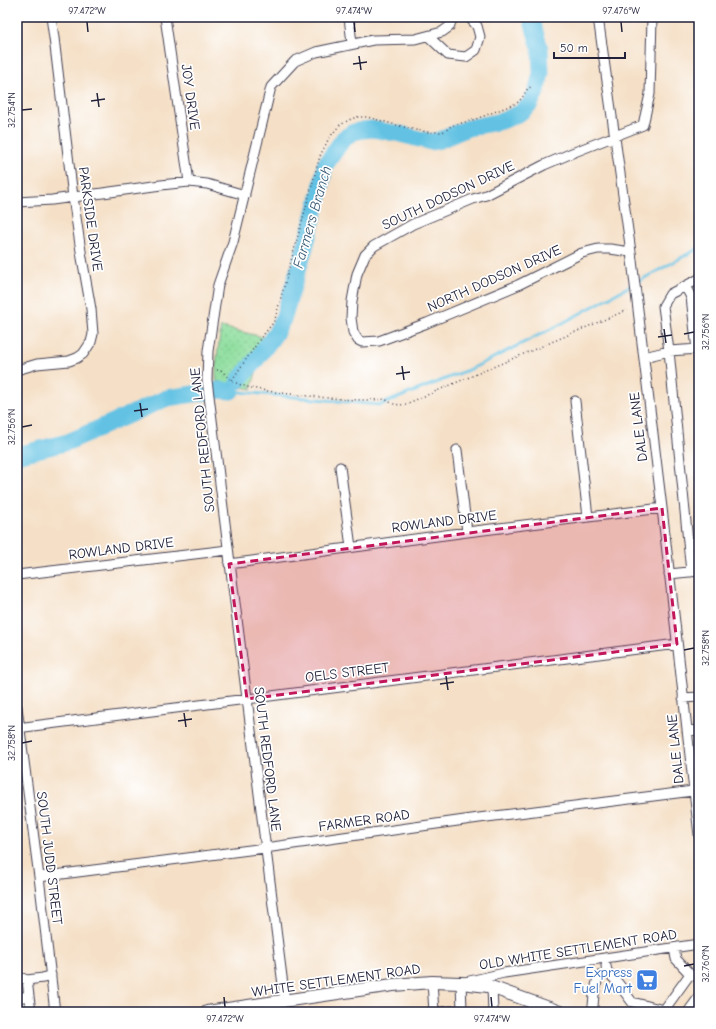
<svg xmlns="http://www.w3.org/2000/svg" width="716" height="1029" font-family="'Comic Neue',sans-serif">
<style>
.park{fill:url(#park-dots);stroke:#58806c}
.lines{fill:none;stroke-linecap:round;stroke-linejoin:round}
.stream{stroke:#64c2e3;stroke-width:3}
.river{stroke:#64c2e3;stroke-width:17}
.minor-casing{stroke:#423e50;stroke-width:11}
.major-casing{stroke:#423e50;stroke-width:14}
.path{stroke:#423e50;stroke-width:1.5;stroke-dasharray:1 3;stroke-linecap:butt}
.minor{stroke:#fff;stroke-width:9}
.major{stroke:#fff;stroke-width:12}
.marked{fill:#c2185b;fill-opacity:0.2;stroke:#c2185b;stroke-width:3;stroke-dasharray:8 5;stroke-linejoin:round}
.ticks{fill:none;stroke:#22223b;stroke-width:1.5}
.labels{text-anchor:middle;stroke-width:3.5;stroke-linejoin:round;paint-order:stroke}
.street-label{font-size:14px;fill:#22223b;stroke:#fff}
.shop-label{font-size:14px;fill:#366cbe;stroke:#fff;text-anchor:end}
.water-label{font-size:15px;font-style:italic;fill:#395a76;stroke:#fff}
.neatline{fill:none;stroke:#22223b;stroke-width:1.5}
.ticks-label{font-size:10px;text-anchor:middle;fill:#22223b}
</style>
<defs>
<pattern id="park-dots" width="8" height="8" patternUnits="userSpaceOnUse"><rect width="8" height="8" fill="#8ede9e"/><path d="M2 2h.1M6 6h.1" fill="none" stroke="#7abe89" stroke-width="1.8" stroke-linecap="round"/></pattern>
</defs>
<rect width="100%" height="100%" fill="#fff"/>
<filter id="ink" filterUnits="userSpaceOnUse"><feTurbulence type="fractalNoise" baseFrequency=".025" numOctaves="2"/><feDisplacementMap in="SourceGraphic" scale="8" xChannelSelector="R" yChannelSelector="G"/><feConvolveMatrix kernelMatrix="1 2 1 2 8 2 1 2 1" color-interpolation-filters="sRGB"/></filter>
<filter id="wash" filterUnits="userSpaceOnUse"><feTurbulence type="fractalNoise" baseFrequency=".012" numOctaves="4" result="noise"/><feDisplacementMap in="SourceGraphic" scale="16" xChannelSelector="R" yChannelSelector="G"/><feGaussianBlur stdDeviation="0.9" result="paint"/><feColorMatrix in="noise" values="0 0 0 0 0 0 0 0 0 0 0 0 0 0 0 0 0 1.4 0 .05"/><feComposite in="paint" operator="in"/></filter>
<g filter="url(#wash)">
<rect width="100%" height="100%" fill="#f5e0c7"/>
<!-- park -->
<path class="park" d="M221,327l46,11 -16,51 -35,-8v-16z"/>
<g class="lines">
<!-- stream -->
<path class="stream" d="M231,391l149,14 93,-37 88,-44 138,-76
M231,391l5,-6"/>
<!-- river -->
<path class="river" d="M238,381l18,-21 19,-26 8,-15 23,-75 14,-51 5,-28 19,-27 10,-6 9,-2 9,-1 28,5 31,8 9,-2 28,-12 34,-7 18,-8 10,-9 7,-14 4,-17 -1,-24 -9,-32
M17,455l51,-13 99,-44 53,-8 11,1"/>
</g>
</g>
<g filter="url(#ink)">
<g class="lines">
<!-- minor casing -->
<g class="minor-casing">
<path id="minor" d="M165,17l24,165
M349,17l3,27
M598,17l33,235 31,256 37,327
M428,36l20,19 18,2 10,-7 4,-13 -3,-11 -8,-9
M17,202l35,-2 109,-15 28,-3 18,2 38,11
M631,252l-21,-3h-12l-16,4 -64,32 -91,38 -48,18 -17,1 -4,-2 -5,-8 -2,-14 1,-17 5,-27 8,-19 9,-9 39,-22 60,-25 13,-4 58,-30 28,-12 71,-28 7,-31 2,-77
M685,286l6,11 6,53
M644,357l25,-6 -6,-45 7,-12 29,-15
M17,370l20,-6 32,-3 8,-3 6,-4 8,-12 2,-8 -2,-25 -9,-51 -9,-61 -19,-159 -3,-21
M575,401l13,116
M457,450l10,82
M340,467l11,80
M229,564l238,-32 195,-24
M691,572l-22,-221 30,-2
M669,574l30,-3
M17,575l211,-25
M683,698l16,-1
M17,707l22,170 16,135
M17,728l230,-29 430,-55
M687,731l12,-1
M39,877l226,-29 214,-30 214,-27
M674,948l2,11 14,15
M607,971l11,12 14,19 32,8
M17,976l10,4 16,-2 8,-3
M27,980l4,32
M432,982l2,30
M492,987l1,25
M17,998l12,-2
M285,1001l-78,-621 1,-29 10,-66 15,-43 38,-155 24,-26 21,-9 57,-12 42,-1 27,-7 7,-5 4,-10
M440,1012l22,-2 -1,-27 43,-10 195,-29
M591,1012l2,-6 1,-11 4,-18 9,-6 -1,-5
M667,1012l-3,-2 26,-36 9,4
M688,1012l11,-15"/>
</g>
<!-- major casing -->
<g class="major-casing">
<path id="major" d="M207,1012l186,-27 39,-3 29,1 27,3 72,26"/>
</g>
<!-- path -->
<path class="path" d="M217,370h4c6,7 12,12 20,15 15,5 33,7 49,9 31,3 64,8 95,5 7,5 12,7 21,5l221,-94
M232,380l28,-41 13,-16 2,-4 45,-163 9,-18 5,-6 6,-7 11,-6 7,-2h9l48,13 13,2h14l3,-1 6,-5 25,-7 41,-16 5,-5 6,-10 4,-1"/>
<!-- minor -->
<use href="#minor" class="minor"/>
<!-- major -->
<use href="#major" class="major"/>
</g>
</g>
<!-- marked area -->
<path class="marked" d="M662,508l15,136 -430,55 -18,-135z"/>
<!-- ticks -->
<path class="ticks" d="M87,22l1,10M354,22l1,10M621,22l1,10M359,56l2,14M353,64l14,-2M97,93l2,14M91,101l14,-2M22,110l10,-1M664,329l2,14M684,334l10,-2M658,337l14,-2M402,366l2,14M396,374l14,-2M140,403l2,14M134,411l14,-2M22,427l10,-2M684,650l10,-2M446,676l2,14M440,684l14,-2M184,713l2,14M178,721l14,-2M22,743l10,-2M684,966l10,-2M224,997l1,10M491,997l1,10"/>
<!-- icons -->
<defs>
<g id="supermarket-square" transform="scale(1.15)"><rect x="-9" y="-9" width="18" height="18" rx="4" fill="#3f7fe0" stroke="#fff"/><path d="M-6-5.5h2.5l.6 2H6L4.5 2H-2.5L-4.4-4H-6ZM-1.5 3.2a1.3 1.3 0 1 0 .1 0ZM3 3.2a1.3 1.3 0 1 0 .1 0Z" fill="#fff"/></g>
</defs>
<g fill-rule="evenodd">
<use href="#supermarket-square" x="647" y="980"/>
</g>
<g class="labels">
<!-- street labels -->
<g class="street-label">
<text transform="translate(191 97) rotate(82)" y="5">JOY DRIVE</text>
<text transform="translate(448 195) rotate(-25)" y="5">SOUTH DODSON DRIVE</text>
<text transform="translate(91 219) rotate(82)" y="5">PARKSIDE DRIVE</text>
<text transform="translate(494 278) rotate(-24)" y="5">NORTH DODSON DRIVE</text>
<text transform="translate(638 427) rotate(-97)" y="5">DALE LANE</text>
<text transform="translate(202 440) rotate(-96)" y="5">SOUTH REDFORD LANE</text>
<text transform="translate(444 521) rotate(-7)" y="5">ROWLAND DRIVE</text>
<text transform="translate(121 548) rotate(-7)" y="5">ROWLAND DRIVE</text>
<text transform="translate(347 672) rotate(-7)" y="5">OELS STREET</text>
<text transform="translate(675 749) rotate(-96)" y="5">DALE LANE</text>
<text transform="translate(268 759) rotate(83)" y="5">SOUTH REDFORD LANE</text>
<text transform="translate(364 820) rotate(-8)" y="5">FARMER ROAD</text>
<text transform="translate(50 858) rotate(83)" y="5">SOUTH JUDD STREET</text>
<text transform="translate(578 949) rotate(-9)" y="5">OLD WHITE SETTLEMENT ROAD</text>
<text transform="translate(336 980) rotate(-8)" y="5">WHITE SETTLEMENT ROAD</text>
</g>
<!-- shop labels -->
<g class="shop-label">
<text x="632" y="977">Express<tspan x="632" dy="16">Fuel Mart</tspan></text>
</g>
<!-- water labels -->
<g class="water-label">
<text transform="translate(312 217) rotate(-74)" y="5">Farmers Branch</text>
</g>
</g>
<!-- margin -->
<rect width="716" height="1029" fill="none" stroke="#fff" stroke-width="44"/>
<!-- scale -->
<path d="M554 52v6h71v-6" fill="none" stroke="#22223b" stroke-width="2"/>
<text x="560" y="52" font-size="12" fill="#22223b" stroke="#ffffff" stroke-width="3" paint-order="stroke">50 m</text>
<rect x="22" y="22" width="672" height="985" class="neatline"/>
<g class="ticks-label">
<text x="87" y="14">97.472°W</text>
<text x="354" y="14">97.474°W</text>
<text x="621" y="14">97.476°W</text>
<text transform="translate(11 110) rotate(-90)" y="4">32.754°N</text>
<text transform="translate(705 332) rotate(-90)" y="4">32.756°N</text>
<text transform="translate(11 427) rotate(-90)" y="4">32.756°N</text>
<text transform="translate(705 648) rotate(-90)" y="4">32.758°N</text>
<text transform="translate(11 743) rotate(-90)" y="4">32.758°N</text>
<text transform="translate(705 964) rotate(-90)" y="4">32.760°N</text>
<text x="225" y="1022">97.472°W</text>
<text x="492" y="1022">97.474°W</text>
</g>
</svg>
